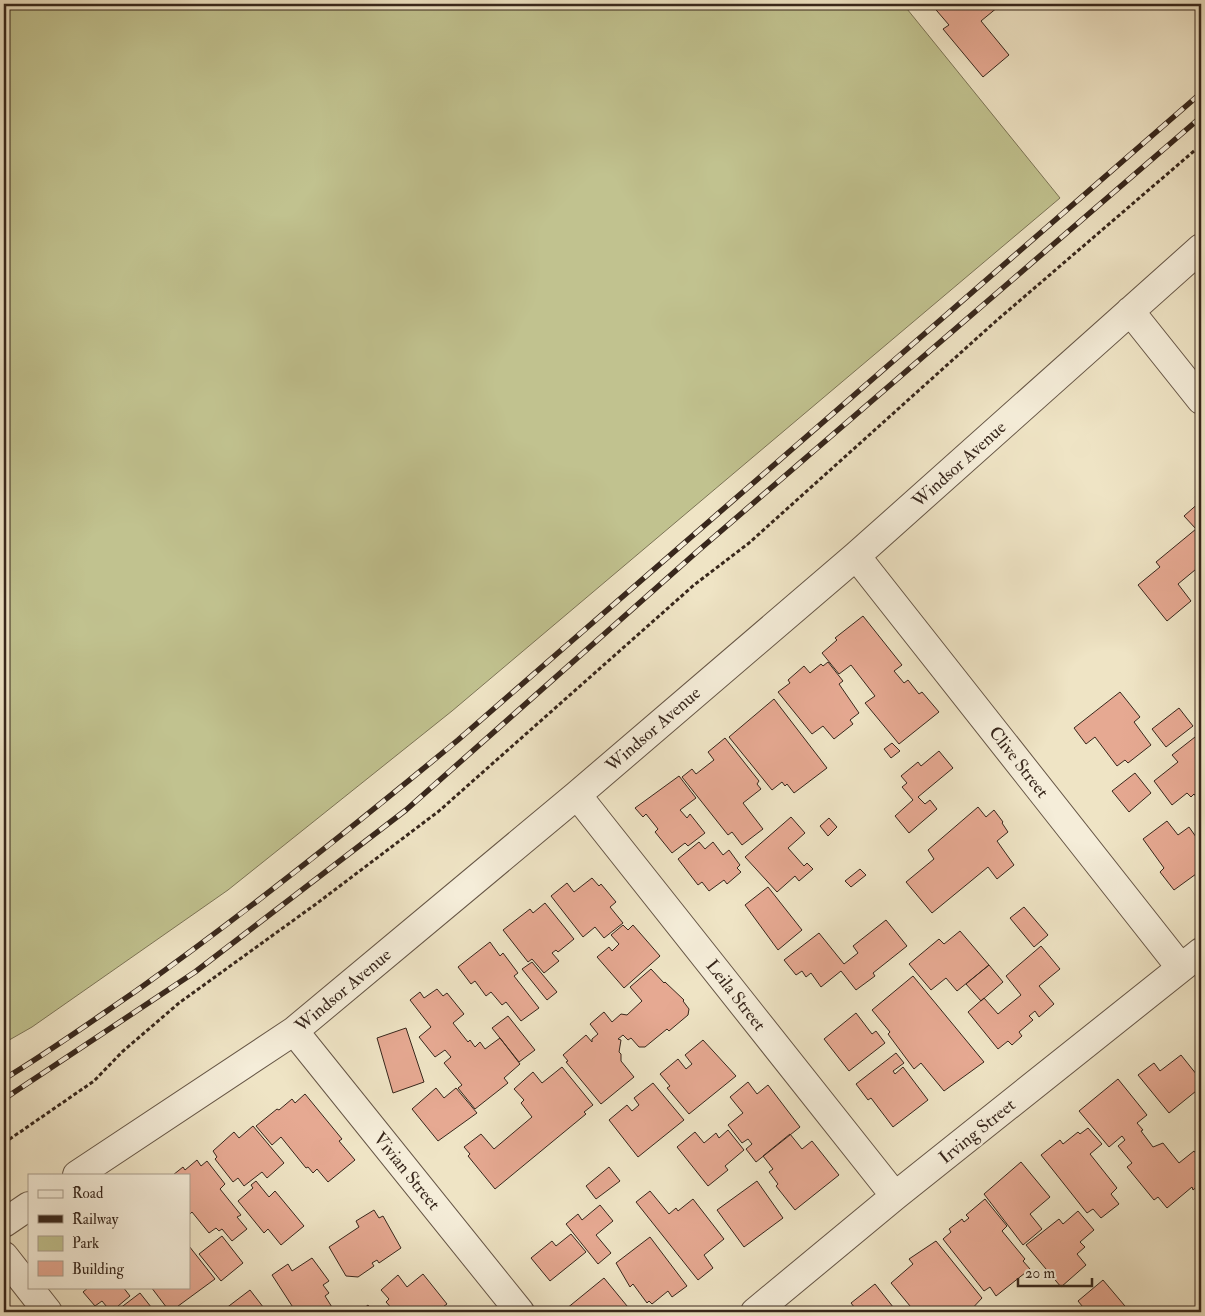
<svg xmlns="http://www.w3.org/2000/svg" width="1205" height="1316" font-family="'IM FELL Double Pica',serif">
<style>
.green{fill:#c1c28f;stroke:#7c7456}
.building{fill:#e6a992;stroke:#38271c}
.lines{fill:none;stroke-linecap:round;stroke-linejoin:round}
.street-casing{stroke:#665646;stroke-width:30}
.path{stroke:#38271c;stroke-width:3;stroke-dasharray:4 2.5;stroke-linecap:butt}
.street{stroke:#f5edd9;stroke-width:28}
.rail-casing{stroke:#38271c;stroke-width:5.5}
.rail{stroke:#f5edd9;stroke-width:4;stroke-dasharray:11;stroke-linecap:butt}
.labels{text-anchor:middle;stroke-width:5;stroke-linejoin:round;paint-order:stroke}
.street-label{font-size:18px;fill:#38271c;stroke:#f5edd9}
</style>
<rect width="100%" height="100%" fill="#efe4c5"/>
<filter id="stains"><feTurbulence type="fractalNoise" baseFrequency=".004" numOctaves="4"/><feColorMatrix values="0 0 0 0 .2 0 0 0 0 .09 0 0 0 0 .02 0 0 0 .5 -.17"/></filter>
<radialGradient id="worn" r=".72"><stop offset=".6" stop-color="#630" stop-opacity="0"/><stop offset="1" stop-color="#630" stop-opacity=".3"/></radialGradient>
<!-- green -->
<path class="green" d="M4,4h899l157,194 -608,513 -224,179 -196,137 -28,16z"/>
<!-- building -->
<path class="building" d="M931,4h64l3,3 -17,14 28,34 -26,22 -40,-48 6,-4z
M1201,501v64l-23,19 13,17 -24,20 -29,-36 22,-18 -4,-5 40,-33 -12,-13z
M863,616l39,49 -8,6 10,12 4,-3 11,14 3,-2 17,20 -40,32 -34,-41 10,-7 -24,-31 -12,9 -17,-21 15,-13 -2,-2z
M828,662l15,19 -4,3 20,29 -9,7 3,4 -19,15 -11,-13 -11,8 -34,-42 12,-9 -2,-3 16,-14 6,7 11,-9 2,2z
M1120,692l20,25 -6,5 17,23 -23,18 -3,-3 -8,6 -22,-29 -9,7 -12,-16z
M774,699l53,69 -33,25 -7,-9 -2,2 -3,-4 -10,8 -43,-53z
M1179,708l14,18 -27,21 -14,-18z
M1201,728v13l-6,-8z
M1195,737l6,7v59l-7,-9 -3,3 -4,-4 -15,12 -18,-24 24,-19 -6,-7z
M725,738l34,43 -2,3 4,5 -18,14 20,26 -21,16 -10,-13 -4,3 -46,-58 10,-8 4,5 18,-14 -6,-8z
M892,743l8,8 -9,7 -7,-9z
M939,751l14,17 -35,29 7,7 5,-4 7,9 -28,24 -14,-17 18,-16 -11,-13 5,-4 -6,-7 17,-14 3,4z
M1135,773l16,20 -22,19 -17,-21z
M679,776l17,22 -16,12 7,8 3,-4 15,19 -17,13 -3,-3 -13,10 -17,-21 3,-3 -12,-15 -3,3 -8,-9z
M978,807l8,10 8,-7 9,12 -1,1 6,9 -11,9 17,24 -17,14 -9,-12 -56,46 -26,-31 28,-23 -6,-9z
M791,817l14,16 -17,15 16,18 3,-3 6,6 -14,12 -4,-5 -18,16 -32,-35z
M829,818l8,9 -9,9 -8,-10z
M1167,821l11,14 11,-8 12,17v37l-5,-7 -22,16 -14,-18 4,-4 -21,-29z
M699,842l6,7 8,-7 10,13 6,-5 11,15 -3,3 4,4 -14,12 -3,-4 -15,11 -7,-9 -4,3 -20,-26z
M860,869l6,6 -15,12 -6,-6z
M592,878l7,8 2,-2 15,18 -6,5 13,16 -19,15 -9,-11 -12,10 -32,-41 16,-13 7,9z
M768,887l34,43 -24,20 -33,-45z
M545,903l29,36 -16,13 -2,-2 -4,3 7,8 -15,12 -12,-14 -4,3 -25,-32 27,-21 3,4z
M1024,907l24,28 -14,12 -24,-29z
M886,920l21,26 -34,27 2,3 -19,14 -15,-19 -20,16 -10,-14 -5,4 -4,-6 -6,4 -12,-15 35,-27 25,31 14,-11 -5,-7z
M623,925l5,5 5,-5 27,31 -36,32 -27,-31 12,-10 3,4 7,-7 -8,-9z
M960,931l29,34 -32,26 -11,-13 -15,12 -22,-26 30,-25 5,5z
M490,942l10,14 3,-3 15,20 -4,3 25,32 -18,13 -15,-19 -4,3 -11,-13 -5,4 -11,-15 -4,3 -13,-17z
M1041,946l19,23 -21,17 15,18 -15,13 -4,-6 -6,5 4,4 -14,12 3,4 -10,9 -4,-4 -10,8 -30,-37 16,-14 14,16 23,-19 -15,-19z
M532,962l25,30 -10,8 -25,-31z
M989,965l14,17 -22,19 -15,-17z
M651,969l13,14 1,-1 19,18 -1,1 6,8 -1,6 -19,16 -2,-2 -22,18h-6l-8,-9 -3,2 -5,-5 -5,4 3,1 -2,12 2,2v7l13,16 -33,27 -35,-42 2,-1 -5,-6 23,-20 6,7v-3l6,-5 -8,-10 14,-12 8,10 9,-8 6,1 15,-14 -12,-14z
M913,976l71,86 -40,29 -23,-28 -7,6 -26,-35 2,-2 -18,-22z
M437,989l6,7 4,-3 17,21 -11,9 15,19 2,-2 5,7 5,-5 5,7 15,-11 20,26 -16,14 4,5 -33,26 -17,-21 4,-3 -18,-22 7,-6 -6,-7 -10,7 -16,-20 12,-10 -21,-27 10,-8 4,6z
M856,1013l16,21 4,-3 9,12 -36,28 -25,-32z
M508,1016l27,34 -16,12 -27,-34z
M406,1028l18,54 -31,11 -16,-55z
M703,1040l33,36 -47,38 -22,-26 3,-2 -10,-12 18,-15 8,10 6,-5 -7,-9z
M896,1053l8,10 -11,8 2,3 8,-7 25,33 -35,27 -22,-29 -3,2 -12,-16z
M1181,1055l20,25v7l-32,26 -31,-38 16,-12 6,8z
M562,1067l31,38 -9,7 2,2 -91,75 -27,-33 2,-2 -6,-7 17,-13 13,15 38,-32 -11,-14 3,-3 -10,-11 19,-17 9,11z
M1118,1079l29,36 -10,8 6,7 -2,1 12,16 10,-4 16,20 15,-12 7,9v23l-8,7 -1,-3 -25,21 -9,-11 -4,3 -27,-33 5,-4 -14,-17 7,-6 -3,-4 -13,11 -30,-36z
M748,1082l9,12 11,-9 32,42 -44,35 -10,-13 6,-5 -4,-5 -6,4 -14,-18 15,-12 -13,-16z
M653,1083l31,37 -46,37 -29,-37 18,-15 5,6 7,-6 -5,-7z
M436,1088l8,10 12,-10 21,25 -39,28 -26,-32z
M305,1094l37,45 -3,2 16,19 -27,22 -11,-13 -4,4 -5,-6 -2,1 -25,-31 -9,8 -16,-19 21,-17 2,1 13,-11 3,4z
M253,1126l31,37 -17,15 -5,-6 -18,14 -6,-8 -5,4 -18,-23 2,-2 -4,-6 21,-19 5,6z
M1088,1128l14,16 -12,10 27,34 -6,6 8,10 -18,14 -8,-9 -6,4 -46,-58 19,-15 3,4 15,-12 2,2z
M728,1130l16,20 -19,16 3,4 -20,16 -31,-39 18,-15 9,11 12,-10 3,5z
M790,1134l12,15 10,-8 27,34 -44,35 -19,-24 2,-2 -9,-12 4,-3 -10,-13z
M197,1160l4,6 6,-5 18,23 -5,5 21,26 -4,2 10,12 -15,12 -10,-12 -3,2 -3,-3 -7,5 -17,-21 -3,3v-40h-16l10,-8 2,3z
M1021,1162l29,35 -20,17 12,15 -19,16 -39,-51z
M609,1167l11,14 -24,18 -10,-13z
M256,1181l13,16 6,-6 29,35 -23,19 -13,-16 -4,4 -26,-32 15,-13 -2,-3z
M757,1181l26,37 -39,29 -27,-37z
M650,1191l19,23 7,-6 2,3 15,-12 31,40 -20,16 9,13 -15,12 -62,-78z
M985,1199l22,27 -5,5 23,28 -2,2 7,8 -34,27 -6,-9 -6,4 -41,-52 8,-7 -2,-3 13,-10 2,3 5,-4 -3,-3z
M600,1205l13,16 -17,14 15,18 -13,11 -32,-40 12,-10 4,6z
M374,1210l5,8 4,-2 18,32 -22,15 -2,-3 -5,3 2,3 -16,11 -12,-1 -17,-29 30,-20 -3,-6z
M1078,1211l16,19 -14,12 5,5 -8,7 9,11 -25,22 -35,-42 33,-26 4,5z
M571,1234l15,18 -36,29 -19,-23 21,-17 4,5z
M222,1236l21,27 -22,18 -22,-27z
M650,1237l37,49 -15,11 -4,-6 -16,13 -3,-3 -2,2 -14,-19 -3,3 -14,-24z
M936,1241l46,57 -13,14h-54l-24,-29 22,-19 -4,-5z
M189,1246l26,33 -45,33 -19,-25h38z
M312,1258l17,23 -6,4 6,8 -4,3 10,16h-39l-24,-37 16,-11 4,7z
M423,1274l24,30 -11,8h-41l-9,-10 3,-3 -8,-9 17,-15 9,12z
M604,1278l28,34h-63l-3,-3z
M1103,1280l27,32h-43l-9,-11z
M875,1284l22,28h-39l-7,-9z
M89,1287h34l7,9 -19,16 -9,-11 -7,5 -12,-14z
M250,1290l17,22h-46z
M140,1293l15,19h-40z
M368,1305l5,7h-14z"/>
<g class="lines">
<!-- street casing -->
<g class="street-casing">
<path id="street" d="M1130,311l71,89
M856,556l325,412
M577,795l318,401
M294,1031l226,281
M77,1175l217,-144 283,-236 279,-239 345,-308
M4,1223l25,-17
M4,1256l44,56
M755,1312l140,-116 306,-244"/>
</g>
<!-- path -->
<path class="path" d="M4,1143l90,-62 28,-29 57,-49 137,-99 123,-93 255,-226 55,-42 247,-222 205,-176"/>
<!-- street -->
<use href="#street" class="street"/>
<!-- rail casing -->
<g class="rail-casing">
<path id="rail" d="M4,1079c45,-27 88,-58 132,-88 111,-79 217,-164 322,-251l743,-647
M4,1099l191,-127 211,-162 293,-260 502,-433"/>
</g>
<!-- rail -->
<use href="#rail" class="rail"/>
</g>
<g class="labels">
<!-- street labels -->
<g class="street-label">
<text transform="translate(959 464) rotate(-42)" y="6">Windsor Avenue</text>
<text transform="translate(653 729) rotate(-41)" y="6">Windsor Avenue</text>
<text transform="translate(1019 762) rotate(52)" y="6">Clive Street</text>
<text transform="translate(343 990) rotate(-40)" y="6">Windsor Avenue</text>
<text transform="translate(736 995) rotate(52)" y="6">Leila Street</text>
<text transform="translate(977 1131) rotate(-39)" y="6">Irving Street</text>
<text transform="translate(407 1171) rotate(51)" y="6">Vivian Street</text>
</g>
</g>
<!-- margin -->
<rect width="1205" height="1316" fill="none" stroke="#efe4c5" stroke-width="20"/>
<rect x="5" y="5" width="1195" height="1306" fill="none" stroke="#38271c" stroke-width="2.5"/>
<rect x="10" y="10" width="1185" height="1296" fill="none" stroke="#38271c"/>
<!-- legend -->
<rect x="28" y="1174" width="162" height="115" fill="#f5edd9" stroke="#a99e8d"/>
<rect x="38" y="1190" width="25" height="8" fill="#f5edd9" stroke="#a99e8d"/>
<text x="72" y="1198" font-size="15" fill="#38271c">Road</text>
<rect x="38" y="1215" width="25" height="8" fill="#38271c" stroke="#a99e8d"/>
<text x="72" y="1224" font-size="15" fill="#38271c">Railway</text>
<rect x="38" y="1236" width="25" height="15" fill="#c1c28f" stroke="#a99e8d"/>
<text x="72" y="1248" font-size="15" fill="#38271c">Park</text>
<rect x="38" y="1261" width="25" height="15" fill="#e6a992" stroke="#a99e8d"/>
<text x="72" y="1274" font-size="15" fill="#38271c">Building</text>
<!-- scale -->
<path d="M1018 1278v8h74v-8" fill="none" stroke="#38271c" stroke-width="2.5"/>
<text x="1025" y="1278" font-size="15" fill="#38271c" stroke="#f5edd9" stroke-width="4" paint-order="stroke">20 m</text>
<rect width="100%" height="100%" filter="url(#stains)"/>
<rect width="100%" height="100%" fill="url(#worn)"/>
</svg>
